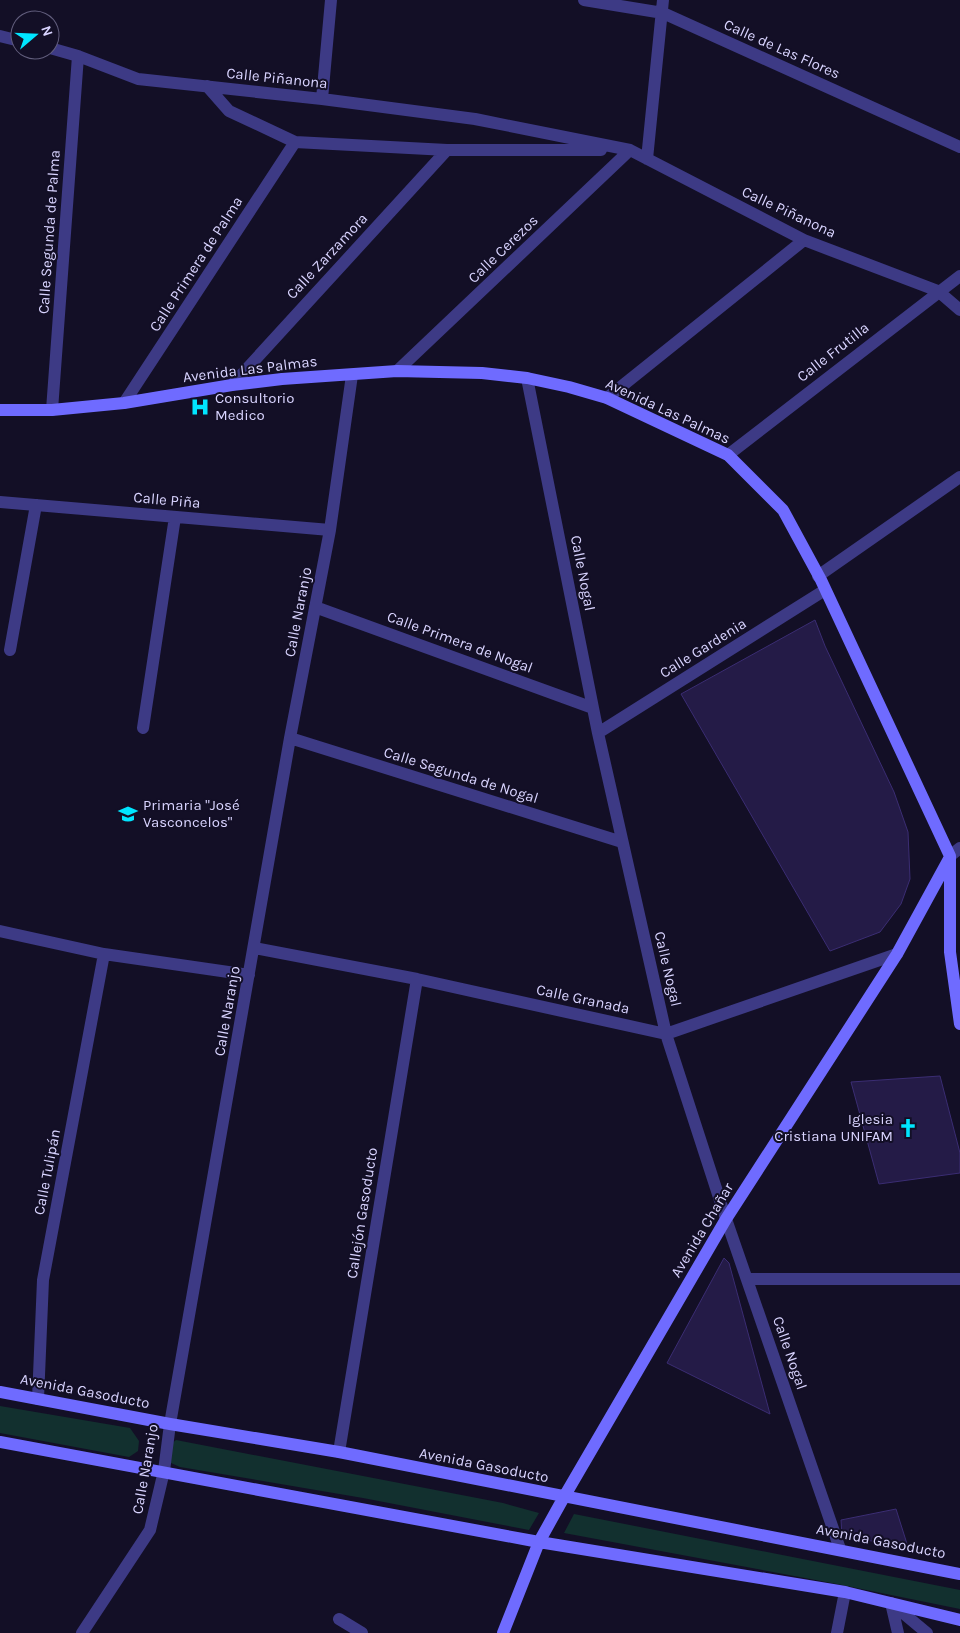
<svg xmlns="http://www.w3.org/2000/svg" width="960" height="1633" font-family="Karla,sans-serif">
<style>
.green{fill:#12302f}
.building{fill:#241b47;stroke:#3b2d73}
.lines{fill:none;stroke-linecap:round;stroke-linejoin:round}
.street{stroke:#3d3a85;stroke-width:12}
.secondary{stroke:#6f6bff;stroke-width:12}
.labels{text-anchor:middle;stroke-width:4;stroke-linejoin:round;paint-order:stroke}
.street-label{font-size:15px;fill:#d9d4ff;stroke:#130f26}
.poi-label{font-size:15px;fill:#d9d4ff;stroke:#130f26;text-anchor:start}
</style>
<rect width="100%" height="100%" fill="#130f26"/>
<!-- green -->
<path class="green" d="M0,1406l130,22 9,13 -1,10 -9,6 -129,-24z
M176,1440l327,63 36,10 -10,17 -166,-32 -183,-31 -9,-4 -1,-18z
M574,1514l386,76v19l-123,-25 -273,-51z"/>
<!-- building -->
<path class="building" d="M815,620l10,26 69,146 14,40 2,47 -9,25 -21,28 -50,19 -149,-257z
M940,1076l20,77v20l-81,11 -28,-102z
M724,1258l5,5 41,151 -103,-51z
M896,1509l12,38 -66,-11 -1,-16z"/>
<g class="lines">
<!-- street -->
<path class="street" d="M584,0l79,13 297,134
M0,36l20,5
M50,48l28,8 60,23 184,20 153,20 155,31 174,90 134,51 22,19
M207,86l22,25 66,31 152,8h154
M322,99l9,-99
M647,159l16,-159
M397,371l233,-221
M527,378l71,355 68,301 60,185 114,330
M232,385l215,-235
M607,398l197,-158
M124,403l171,-261
M52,410l26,-354
M728,455l232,-179
M0,502l330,28
M818,576l142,-99
M315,607l278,101
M10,650l26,-145
M143,728l32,-211
M598,733l227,-143
M290,738l332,104
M950,856l10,-8
M0,931l104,23 145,21
M254,948l163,31 249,55 231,-80
M747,1279h213
M38,1399l5,-119 61,-326
M339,1452l78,-473
M891,1603l36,30
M891,1603l7,30
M339,1619l23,14
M82,1633l68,-103 14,-59 6,-47 120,-686 40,-208 22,-155
M837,1633l8,-41"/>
<!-- secondary -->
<path class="secondary" d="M0,410h52l72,-7 108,-18 50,-6 115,-8 85,2 45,5 42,9 38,11 121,57 55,55 38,70 129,276v96l10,72
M0,1392l170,32 169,28 621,122
M0,1442l539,100 306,50 115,28
M503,1633l36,-91 25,-45 162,-278 171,-265 52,-95"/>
</g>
<!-- icons -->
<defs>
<g id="hospital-bare" transform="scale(1.5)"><path d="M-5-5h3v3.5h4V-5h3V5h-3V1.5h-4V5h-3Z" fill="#00e5ff" stroke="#130f26" stroke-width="2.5" paint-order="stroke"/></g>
<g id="school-bare" transform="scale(1.5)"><path d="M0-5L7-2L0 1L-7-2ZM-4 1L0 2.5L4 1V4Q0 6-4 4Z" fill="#00e5ff" stroke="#130f26" stroke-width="2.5" paint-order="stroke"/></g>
<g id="church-bare" transform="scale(1.5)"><path d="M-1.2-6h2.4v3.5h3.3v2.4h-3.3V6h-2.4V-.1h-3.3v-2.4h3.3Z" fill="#00e5ff" stroke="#130f26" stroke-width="2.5" paint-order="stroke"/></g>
</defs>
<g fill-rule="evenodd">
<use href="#hospital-bare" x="200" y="407"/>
<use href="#school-bare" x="128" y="814"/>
<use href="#church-bare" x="908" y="1128"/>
</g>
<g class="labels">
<!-- street labels -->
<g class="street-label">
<text transform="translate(782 49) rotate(24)" y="5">Calle de Las Flores</text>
<text transform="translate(277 78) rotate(6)" y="5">Calle Piñanona</text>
<text transform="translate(789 212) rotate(25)" y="5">Calle Piñanona</text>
<text transform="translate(49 232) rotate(-86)" y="5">Calle Segunda de Palma</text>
<text transform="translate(503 249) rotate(-44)" y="5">Calle Cerezos</text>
<text transform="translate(327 256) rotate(-47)" y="5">Calle Zarzamora</text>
<text transform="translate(196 264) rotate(-57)" y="5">Calle Primera de Palma</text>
<text transform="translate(833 352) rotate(-38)" y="5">Calle Frutilla</text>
<text transform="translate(250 369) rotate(-7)" y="5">Avenida Las Palmas</text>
<text transform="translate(668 411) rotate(25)" y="5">Avenida Las Palmas</text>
<text transform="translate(167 500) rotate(5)" y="5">Calle Piña</text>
<text transform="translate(583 573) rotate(79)" y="5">Calle Nogal</text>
<text transform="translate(298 612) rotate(-79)" y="5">Calle Naranjo</text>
<text transform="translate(460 642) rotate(20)" y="5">Calle Primera de Nogal</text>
<text transform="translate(703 648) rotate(-32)" y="5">Calle Gardenia</text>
<text transform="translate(461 775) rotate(17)" y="5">Calle Segunda de Nogal</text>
<text transform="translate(668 969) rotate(77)" y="5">Calle Nogal</text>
<text transform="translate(583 999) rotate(12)" y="5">Calle Granada</text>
<text transform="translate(227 1011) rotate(-80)" y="5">Calle Naranjo</text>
<text transform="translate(47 1172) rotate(-79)" y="5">Calle Tulipán</text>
<text transform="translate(362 1213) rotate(-81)" y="5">Callejón Gasoducto</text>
<text transform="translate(702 1230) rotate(-59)" y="5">Avenida Chañar</text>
<text transform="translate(790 1353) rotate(71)" y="5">Calle Nogal</text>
<text transform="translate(85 1391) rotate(11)" y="5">Avenida Gasoducto</text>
<text transform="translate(484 1465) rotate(11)" y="5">Avenida Gasoducto</text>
<text transform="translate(145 1469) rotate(-80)" y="5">Calle Naranjo</text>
<text transform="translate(881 1541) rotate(11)" y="5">Avenida Gasoducto</text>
</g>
<!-- poi labels -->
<g class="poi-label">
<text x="215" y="403">Consultorio<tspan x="215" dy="17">Medico</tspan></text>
<text x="143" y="810">Primaria "José<tspan x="143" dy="17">Vasconcelos"</tspan></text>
<text x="893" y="1124" text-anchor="end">Iglesia<tspan x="893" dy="17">Cristiana UNIFAM</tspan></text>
</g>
</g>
<!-- north arrow -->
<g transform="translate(35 35) rotate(71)"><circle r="24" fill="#130f26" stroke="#625e7d"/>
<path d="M0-4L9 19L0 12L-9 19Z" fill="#00e5ff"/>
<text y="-8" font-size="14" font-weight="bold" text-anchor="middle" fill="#d9d4ff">N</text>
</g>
</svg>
